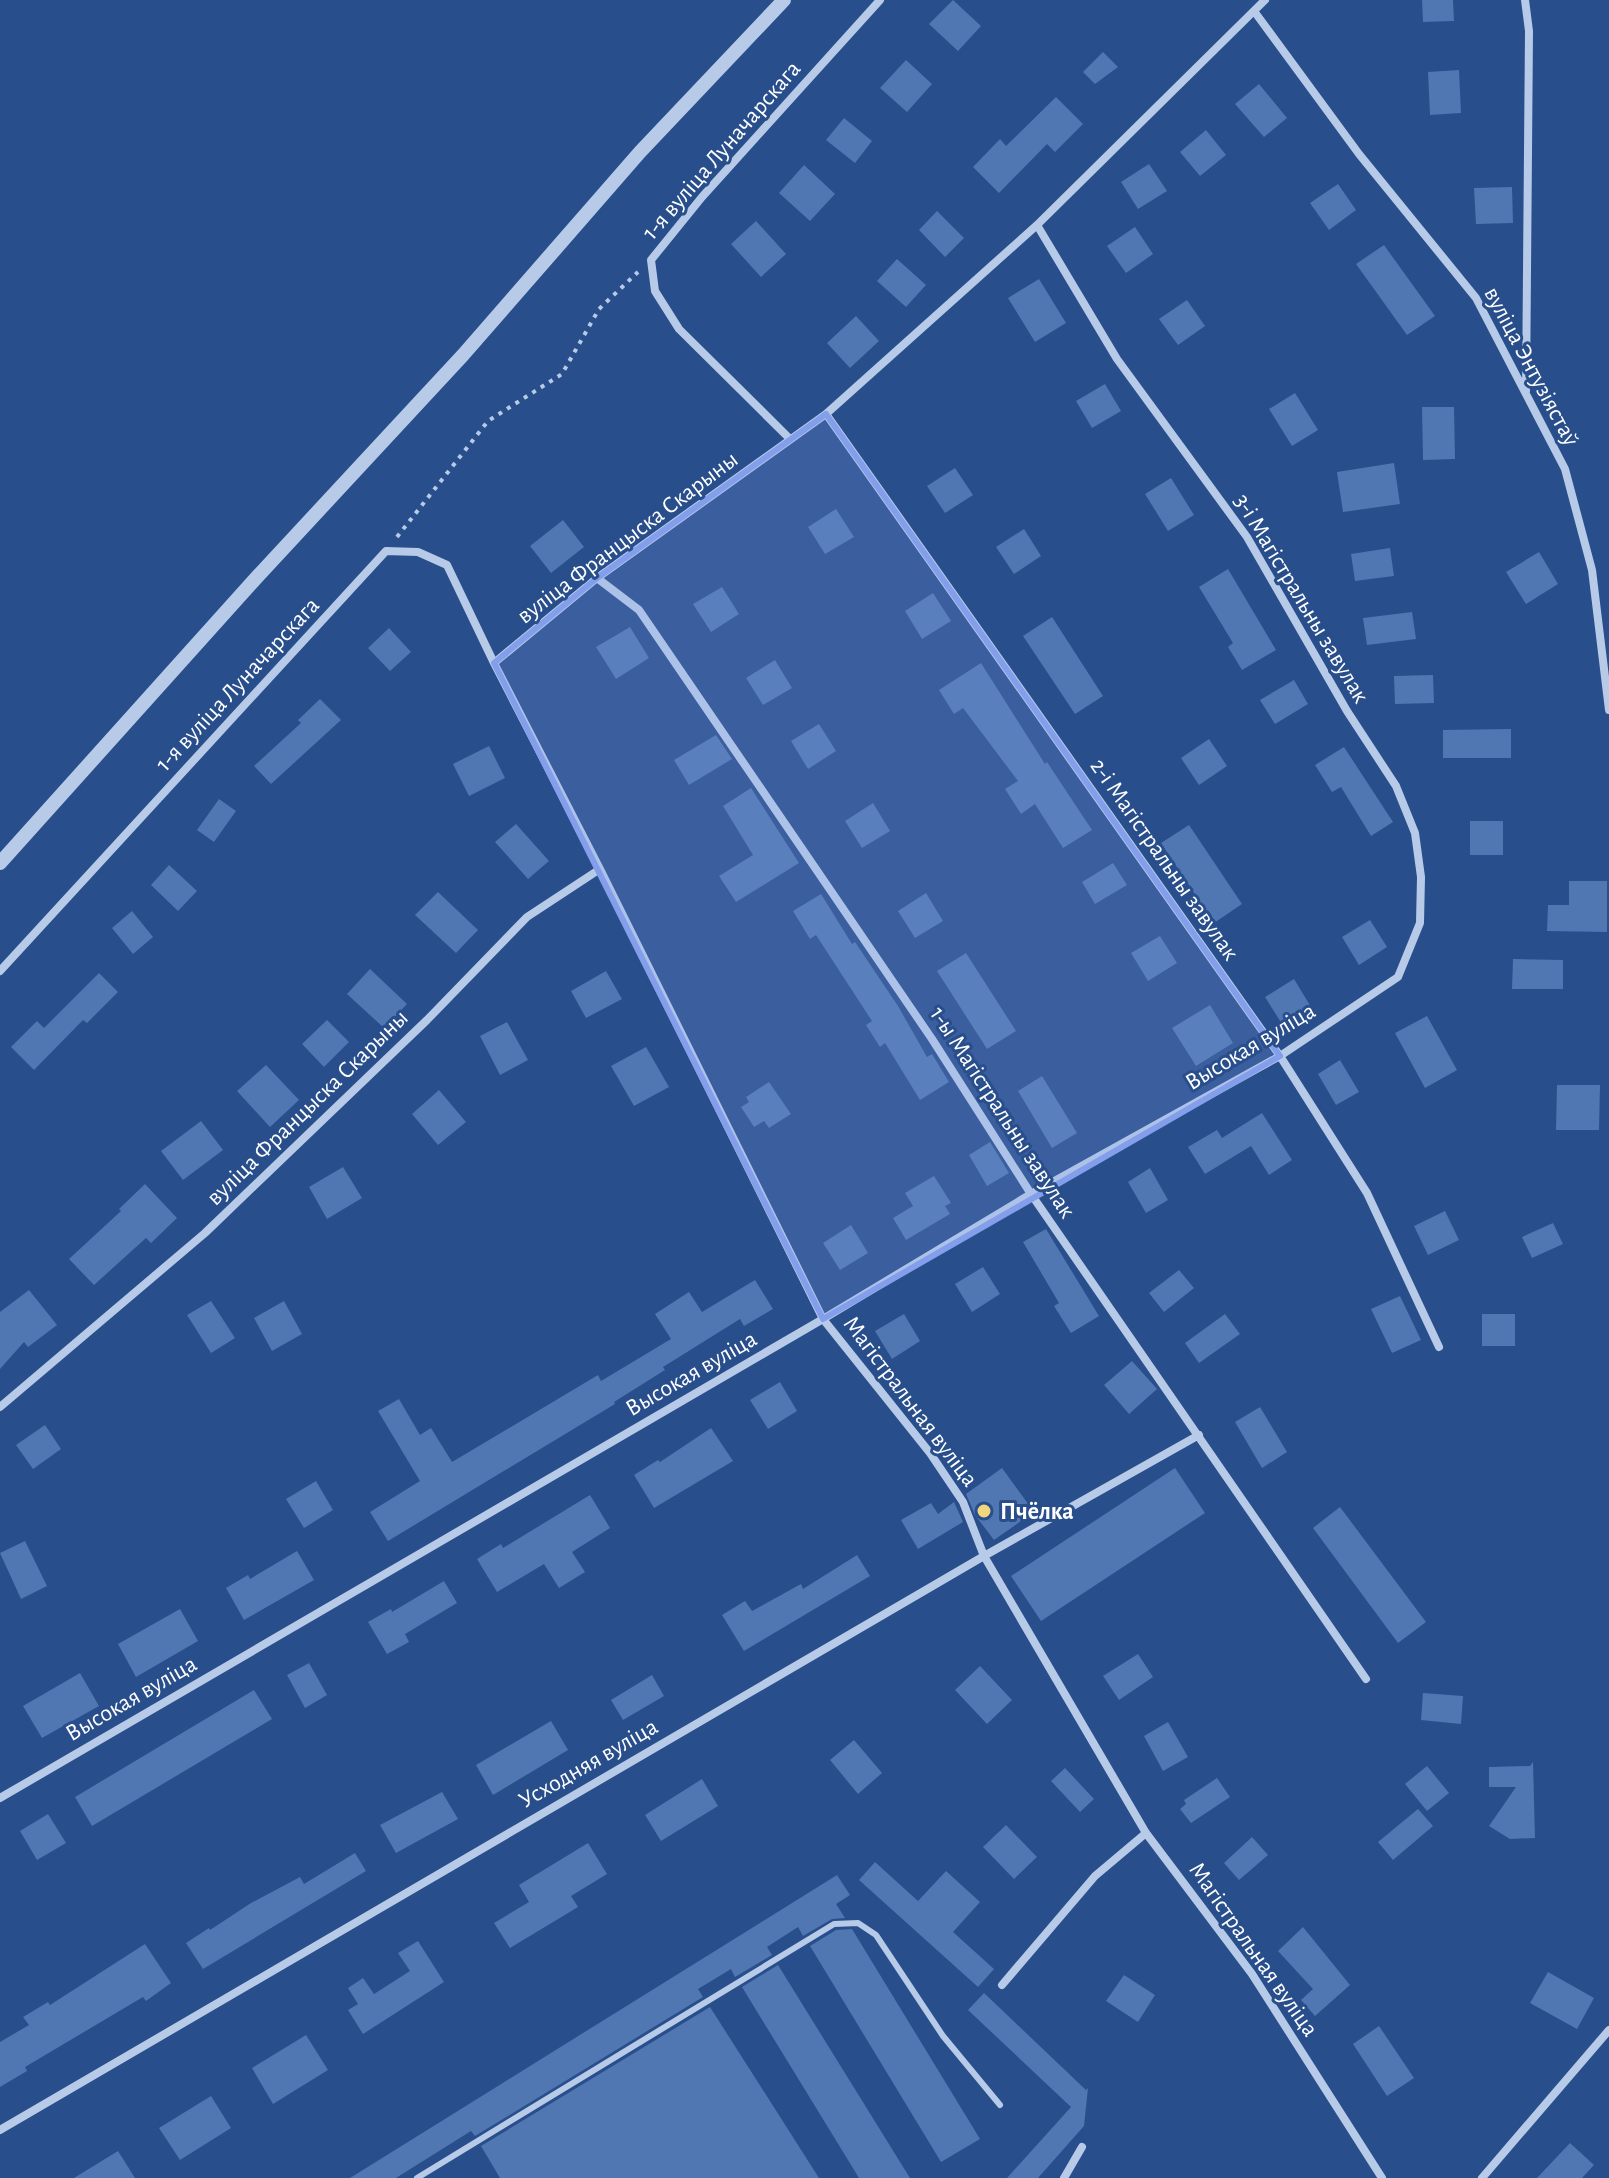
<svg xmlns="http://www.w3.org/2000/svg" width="1609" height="2178" font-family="'Alegreya Sans',sans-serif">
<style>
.building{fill:#5177b2}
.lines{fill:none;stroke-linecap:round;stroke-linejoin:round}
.path{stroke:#b7cbe9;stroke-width:4;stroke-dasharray:4 6;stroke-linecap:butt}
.service{stroke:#b7cbe9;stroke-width:6}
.minor{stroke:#b7cbe9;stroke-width:8}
.tertiary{stroke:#b7cbe9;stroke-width:14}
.marked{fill:#839eea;fill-opacity:0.2;stroke:#839eea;stroke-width:6;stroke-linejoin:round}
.poi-dot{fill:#f1d67d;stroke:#284e8b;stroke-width:3}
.labels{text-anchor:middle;stroke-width:6;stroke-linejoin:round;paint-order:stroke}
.street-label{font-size:24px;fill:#fff;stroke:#284e8b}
.poi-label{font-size:24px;font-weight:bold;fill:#fff;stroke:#284e8b;text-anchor:start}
</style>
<rect width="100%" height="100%" fill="#284e8b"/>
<!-- building -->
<path class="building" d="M953,0l28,26 -23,25 -29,-27z
M1422,0h31l1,21 -31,1z
M1103,52l15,15 -23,17 -12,-12z
M906,60l26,24 -25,28 -27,-24z
M1459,70l2,43 -31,2 -2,-43z
M1259,84l28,34 -23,19 -29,-33z
M1056,97l27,27 -28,28 -8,-8 -48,49 -26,-26 27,-28 6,7z
M844,118l28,23 -17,22 -29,-23z
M1206,130l20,25 -26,21 -20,-24z
M1149,164l18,27 -29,18 -17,-27z
M804,165l31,29 -25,27 -31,-28z
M1338,184l18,26 -27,20 -19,-27z
M1512,187l1,36 -37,1 -2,-36z
M937,211l27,27 -19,19 -26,-27z
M756,221l30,33 -25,23 -30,-33z
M1135,227l18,27 -27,19 -19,-27z
M1384,245l51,71 -28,19 -51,-71z
M897,259l29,26 -20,22 -29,-26z
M1039,279l27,44 -31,19 -27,-44z
M1187,300l18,26 -27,19 -19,-26z
M856,316l23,25 -29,27 -23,-25z
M1105,384l16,27 -29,17 -16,-27z
M1295,393l23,37 -26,16 -23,-37z
M1422,407h32l1,52 -32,1z
M1394,463l6,41 -57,8 -6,-40z
M955,468l18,27 -28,18 -18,-27z
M1171,478l23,37 -26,16 -23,-37z
M836,509l18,28 -29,17 -17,-27z
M563,520l21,27 -33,26 -21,-27z
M1024,529l17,27 -27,18 -18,-27z
M1390,548l4,28 -39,5 -4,-27z
M1539,552l19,32 -32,20 -20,-32z
M1228,569l48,81 -34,20 -14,-23 5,-4 -34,-56z
M722,587l17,27 -28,18 -18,-28z
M933,593l18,28 -29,18 -17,-28z
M1412,612l4,27 -49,6 -4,-27z
M1052,617l51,79 -28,18 -52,-78z
M630,627l19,31 -33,21 -20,-32z
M389,628l22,24 -21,19 -22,-23z
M775,660l17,28 -29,17 -17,-27z
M981,663l64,101 2,-2 45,68 -29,18 -28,-44 -14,10 -16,-25 13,-8 -55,-73 -9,6 -15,-24z
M1433,675l1,28 -39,1 -1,-28z
M1294,680l14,24 -33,20 -15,-24z
M320,699l21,21 -70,64 -17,-18 47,-43 -3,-3z
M819,724l17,27 -28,18 -17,-28z
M1511,729v29h-68v-28z
M716,735l16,24 -43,26 -15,-25z
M1209,739l18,27 -28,19 -18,-27z
M489,746l16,32 -36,18 -16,-32z
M1344,747l49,75 -22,14 -30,-49 -9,5 -17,-27z
M751,788l48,75 -63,39 -17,-26 34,-21 -30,-49z
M219,799l17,12 -22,31 -17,-12z
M873,803l17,28 -28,17 -17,-27z
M1470,821h33v34h-33z
M516,824l33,37 -21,18 -33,-37z
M1189,825l53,79 -28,19 -53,-80z
M1113,863l14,22 -32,19 -13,-22z
M169,865l28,26 -19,20 -27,-26z
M1569,881h38v51l-60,-1 1,-26h21z
M438,892l40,38 -22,23 -41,-38z
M926,893l17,28 -28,17 -17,-27z
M821,894l31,50 3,-2 43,64 29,51 5,-3 17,28 -29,18 -35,-57 -5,4 -14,-22 6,-4 -56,-86 -6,4 -17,-28z
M132,911l21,26 -20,17 -21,-26z
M1370,920l17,27 -28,18 -17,-28z
M1160,936l17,27 -29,18 -17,-28z
M966,953l50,78 -29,18 -50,-78z
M1513,959l50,1v29h-51z
M370,969l37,35 -23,24 -37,-34z
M606,971l16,28 -36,19 -15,-27z
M99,973l19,19 -31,31 -4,-3 -49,50 -23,-23 26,-26 7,7z
M1294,979l17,28 -29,17 -17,-27z
M1210,1005l23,38 -37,23 -24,-38z
M1427,1016l30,54 -32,18 -30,-55z
M327,1020l22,22 -25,25 -22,-23z
M507,1022l21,38 -28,15 -20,-39z
M646,1047l23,40 -35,19 -23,-40z
M1340,1060l19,32 -23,13 -18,-31z
M266,1065l33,35 -29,27 -33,-36z
M1042,1076l35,57 -25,15 -34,-57z
M769,1082l22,32 -22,14 -5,-7 -10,6 -13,-20 8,-5 -3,-5z
M1557,1085h43l-1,45h-43z
M439,1090l27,32 -28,23 -26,-31z
M1262,1113l30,47 -23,15 -18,-29 -46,28 -17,-27 29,-17 5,8z
M201,1121l22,29 -40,30 -22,-29z
M990,1142l19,31 -22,13 -18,-31z
M343,1167l19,31 -35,21 -18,-32z
M1150,1168l18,32 -22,13 -18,-31z
M934,1176l17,27 -6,3 5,8 -44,26 -13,-22 20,-12 -8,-13z
M145,1184l32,34 -26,25 -5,-5 -52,47 -25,-26 52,-48 -2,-2z
M1445,1211l14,29 -31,15 -14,-29z
M1553,1223l10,21 -31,14 -10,-21z
M851,1225l17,28 -28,17 -17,-27z
M1046,1229l53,87 -28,17 -17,-27 5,-3 -36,-61z
M983,1267l17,27 -28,18 -17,-28z
M1179,1270l15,18 -30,24 -15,-19z
M755,1280l18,29 -29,17 -4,-7 -77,48 2,3 -51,32 1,2 -227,137 -18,-29 50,-31 -42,-70 21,-12 21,36 11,-7 21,34 146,-87 3,6 70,-42 -16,-25 34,-22 13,20z
M29,1290l28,35 -29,22 -4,-5 -24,27v-57z
M1400,1296l21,44 -29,13 -21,-44z
M211,1301l24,37 -24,15 -24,-38z
M284,1301l18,33 -30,17 -18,-33z
M904,1314l16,27 -28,18 -17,-28z
M1225,1314l15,20 -41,29 -14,-20z
M1482,1314h33v32h-33z
M1132,1361l25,28 -28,25 -25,-29z
M780,1382l17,29 -29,18 -18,-29z
M1260,1407l27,45 -25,16 -27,-46z
M45,1425l16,24 -28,20 -17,-24z
M711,1428l22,33 -79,47 -20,-33 24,-15 2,2z
M1002,1468l32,44 -40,28 -19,-25 -9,-21z
M1175,1468l30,45 -164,108 -30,-45z
M316,1481l17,29 -29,18 -18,-29z
M590,1495l20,33 -38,24 13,20 -26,16 -15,-24 -47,28 -20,-33 24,-15 2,4z
M954,1502l9,20 -45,27 -17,-29 30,-17 7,11z
M1340,1507l86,115 -28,21 -85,-115z
M25,1541l22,45 -26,13 -21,-46z
M297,1551l17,29 -70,40 -18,-32 22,-13 2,4z
M857,1555l13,21 -126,75 -22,-36 23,-14 7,10 49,-27 2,5z
M444,1581l13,22 -52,31 4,8 -22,12 -19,-32 23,-13 1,3z
M180,1609l18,32 -62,36 -18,-33z
M1138,1654l15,23 -34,23 -16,-24z
M309,1663l18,32 -22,13 -18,-33z
M980,1666l32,34 -25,24 -32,-34z
M80,1673l19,33 -57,32 -19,-32z
M652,1675l12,21 -41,24 -12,-20z
M254,1690l18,29 -180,107 -17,-29z
M1423,1693l40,3 -2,28 -40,-4z
M551,1721l17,29 -75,45 -17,-30z
M1168,1722l20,35 -25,14 -19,-35z
M854,1740l28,33 -24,21 -28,-34z
M1533,1762l2,76 -25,1 -21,-13 27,-39h-27v-20l41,-1z
M1427,1766l22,27 -22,18 -22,-27z
M1065,1768l29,31 -14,13 -29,-31z
M1217,1778l13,19 -39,26 -11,-14 6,-5 -2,-4z
M702,1779l16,27 -57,35 -16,-26z
M442,1792l16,27 -62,34 -16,-28z
M1418,1809l15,17 -40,34 -15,-18z
M48,1814l18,29 -29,17 -17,-29z
M1006,1825l31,32 -23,22 -31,-32z
M1252,1837l16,18 -29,25 -15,-17z
M588,1843l19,31 -36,22 7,11 -68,41 -16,-25 35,-21 -10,-17z
M355,1853l11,18 -163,98 -17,-26 23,-15 1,2 41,-27 49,-26 4,7z
M875,1862l43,39 28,-30 34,31 -27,30 41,37 -16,18 -119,-107z
M837,1875l13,20 -14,9 9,14 -13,1 -29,17 -5,-9 -31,20 5,8 -37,22 -4,-8 -33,20 5,8 -228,139 -4,-5 -75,47h-46z
M1303,1927l47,58 -35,31 -14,-16 12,-11 -35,-38z
M852,1929l128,210 -39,23 -131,-216 26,-16z
M418,1941l26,41 -81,52 -15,-24 10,-6 -10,-16 15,-10 11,16 36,-23 -12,-18z
M145,1944l26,39 -25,18 -3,-4 -118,70 2,4 -27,16v-45l29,-17 -6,-8 25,-15 2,3z
M778,1965l132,213h-51l-117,-191z
M1548,1972l46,26 -17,31 -47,-26z
M1124,1975l31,20 -17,27 -32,-21z
M984,1993l102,97 2,-2 -4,38 -46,52h-31l64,-71 -103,-97z
M710,2007l109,171h-319l-19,-32z
M1379,2026l35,52 -27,18 -34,-52z
M306,2035l22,35 -55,34 -21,-36z
M211,2096l20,32 -51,32 -21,-32z
M1570,2143l24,22 -12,13h-45z
M118,2151l17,27h-61z"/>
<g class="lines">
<!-- path -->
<path class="path" d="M397,537l91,-116 74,-47 37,-65 39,-37"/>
<!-- service -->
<path class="service" d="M417,2178l417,-254 24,-1 18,12 67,101 57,69"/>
<!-- minor -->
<path class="minor" d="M1525,0l4,31 -3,360
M1254,11l105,143 117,144 89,171 27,101 17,140
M826,414l454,642 87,137 72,154
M790,439l-111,-110 -24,-38 -4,-31 51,-63 178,-197
M597,578l42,32 293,429 99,155 335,485
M600,869l223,450 107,134 33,49 21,54 162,277 106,141 130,204
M0,971l386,-420 32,1 29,13 47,98
M0,1407l205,-174 222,-213 100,-103 73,-48 -106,-206 103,-85 229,-164 211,-189 228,-225
M0,1798l823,-479 208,-125 249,-138 118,-79 22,-54 1,-46 -6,-44 -19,-47 -49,-75 -100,-174 -130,-178 -80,-134
M1002,1985l93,-109 51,-43
M0,2130l984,-574 215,-121
M1064,2178l18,-31
M1482,2178l127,-148"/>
<!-- tertiary -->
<path class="tertiary" d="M0,863l257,-286 206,-222 177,-203 144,-152"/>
</g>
<!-- marked area -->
<path class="marked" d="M826,414l454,642 -457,263 -329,-656 103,-85z"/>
<!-- markers -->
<circle class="poi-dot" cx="984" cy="1511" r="8"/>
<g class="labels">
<!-- street labels -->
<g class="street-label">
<text transform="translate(721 150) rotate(-49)" y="8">1-я вуліца Луначарскага</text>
<text transform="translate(1532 366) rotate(62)" y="8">вуліца Энтузіястаў</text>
<text transform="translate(627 537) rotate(-37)" y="8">вуліца Францыска Скарыны</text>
<text transform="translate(1302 598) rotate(59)" y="8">3-і Магістральны завулак</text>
<text transform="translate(237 684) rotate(-47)" y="8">1-я вуліца Луначарскага</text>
<text transform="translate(1165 859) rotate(55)" y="8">2-і Магістральны завулак</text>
<text transform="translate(1250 1046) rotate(-31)" y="8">Высокая вуліца</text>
<text transform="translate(307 1107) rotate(-44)" y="8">вуліца Францыска Скарыны</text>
<text transform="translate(1003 1112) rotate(57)" y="8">1-ы Магістральны завулак</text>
<text transform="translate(691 1373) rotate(-30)" y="8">Высокая вуліца</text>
<text transform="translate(911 1401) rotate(53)" y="8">Магістральная вуліца</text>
<text transform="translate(131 1698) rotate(-30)" y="8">Высокая вуліца</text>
<text transform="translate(588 1763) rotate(-30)" y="8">Усходняя вуліца</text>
<text transform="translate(1254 1949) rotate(55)" y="8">Магістральная вуліца</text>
</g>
<!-- poi labels -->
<g class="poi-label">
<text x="1000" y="1519">Пчёлка</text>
</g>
</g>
</svg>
